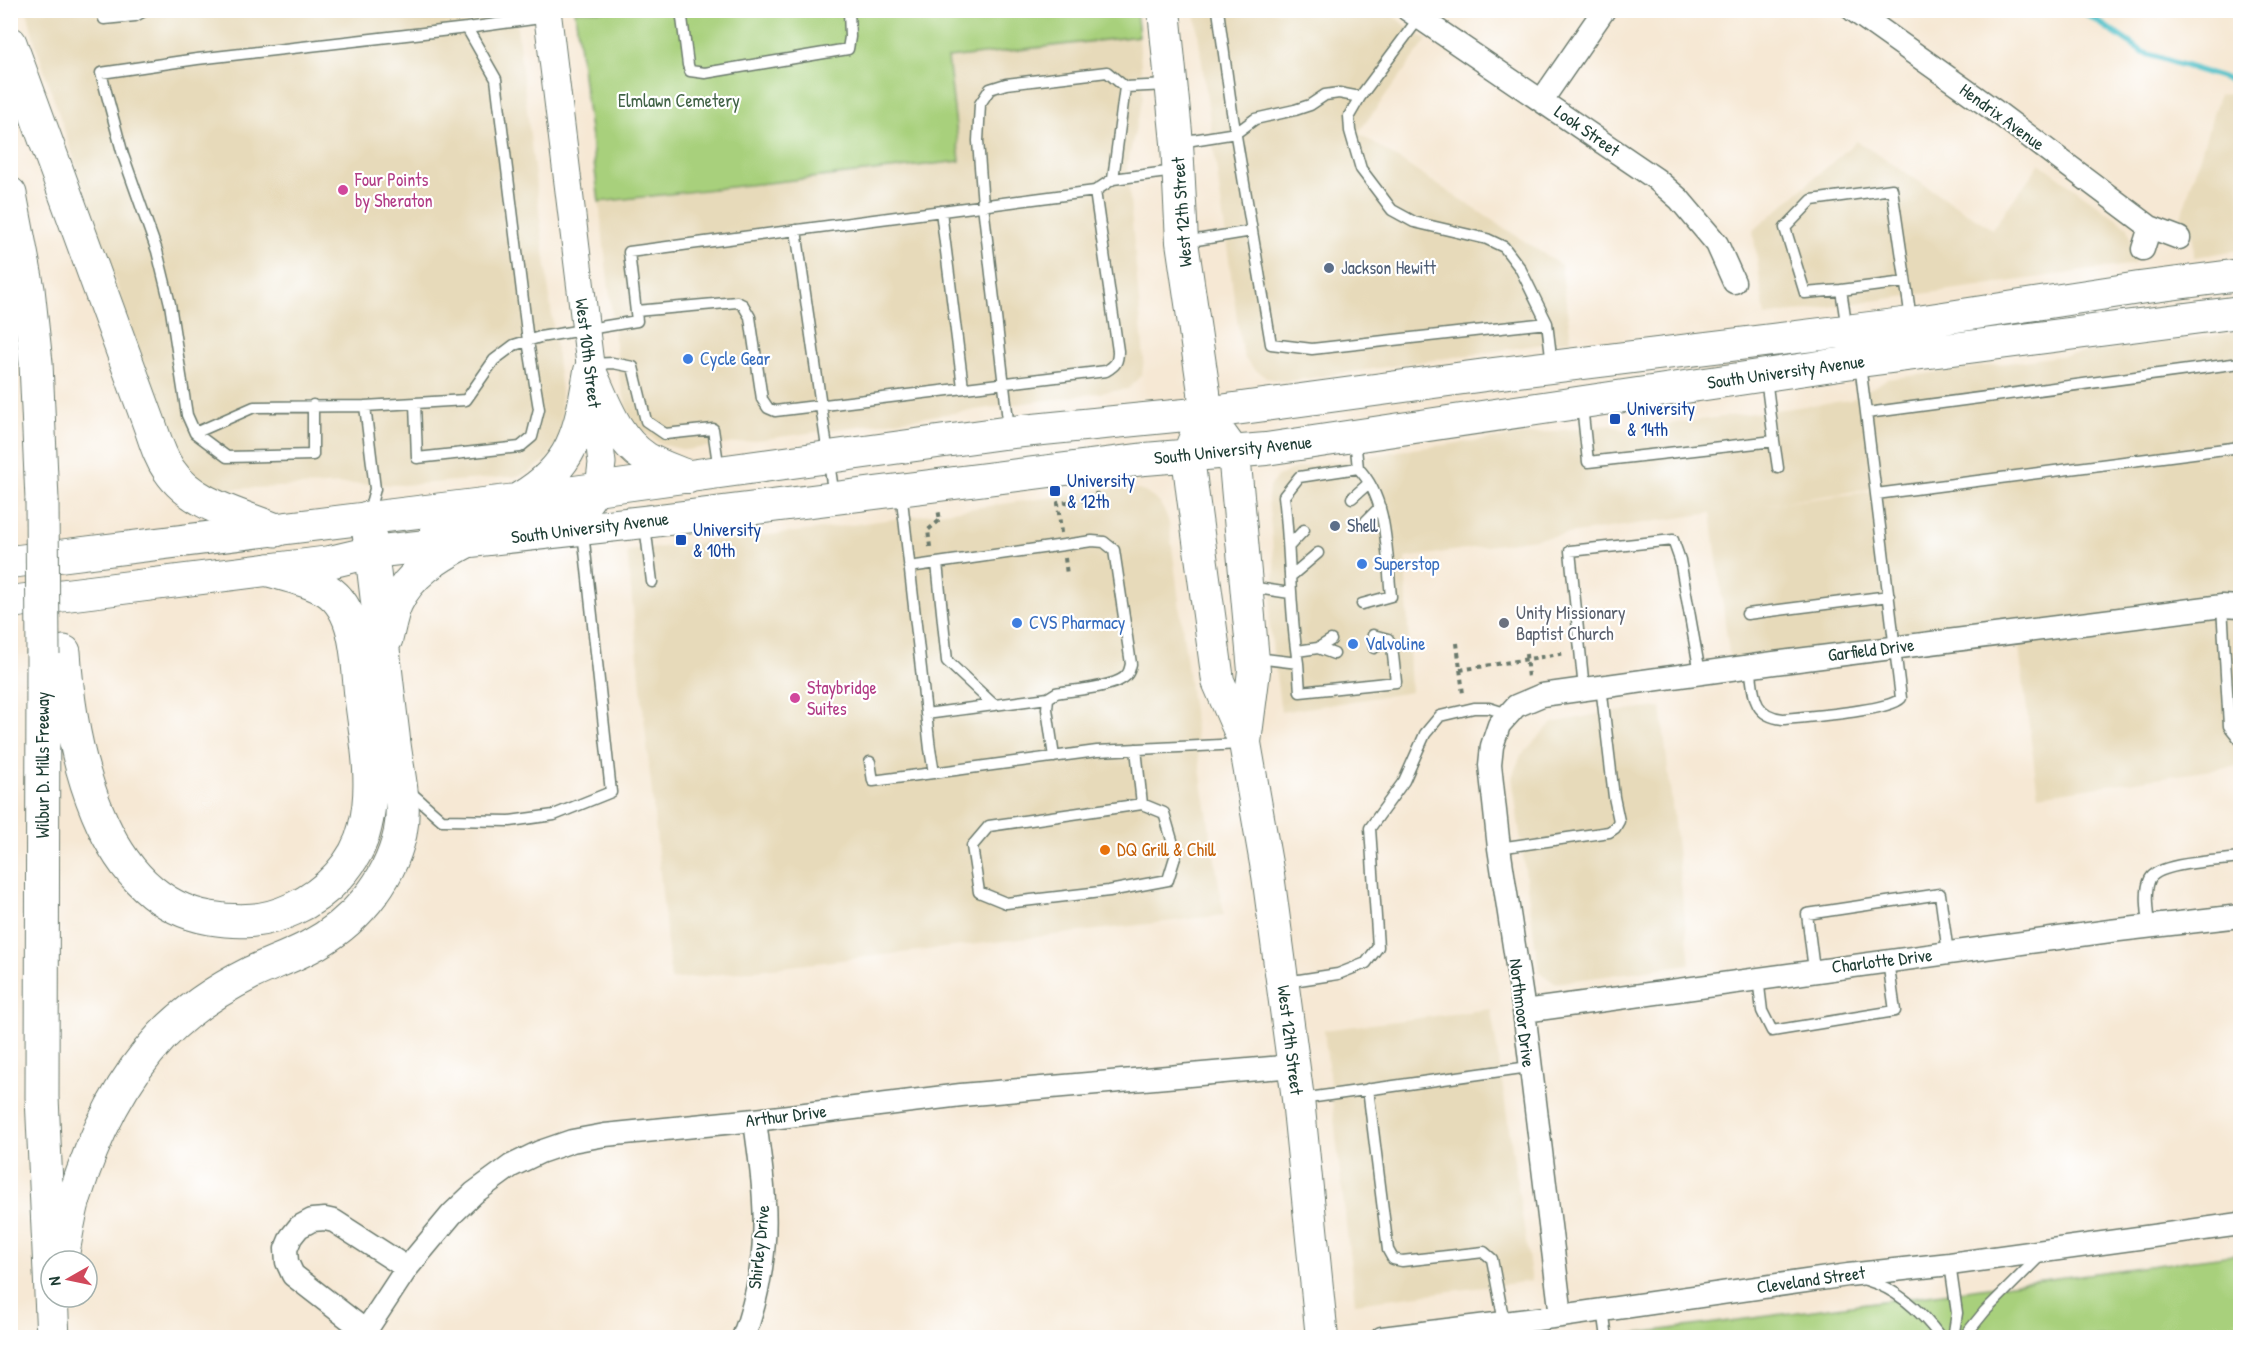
<svg xmlns="http://www.w3.org/2000/svg" width="2251" height="1348" font-family="'Patrick Hand',sans-serif">
<style>
.built{fill:#e7daba}
.green{fill:#a8d07b;stroke:#648658;stroke-width:1.5}
.lines{fill:none;stroke-linecap:round;stroke-linejoin:round}
.stream{stroke:#56c3cb;stroke-width:6}
.service-casing{stroke:#6a796c;stroke-width:13}
.minor-casing{stroke:#6a796c;stroke-width:25}
.tertiary-casing{stroke:#6a796c;stroke-width:29}
.secondary-casing{stroke:#6a796c;stroke-width:34}
.motorway-casing{stroke:#6a796c;stroke-width:35}
.path{stroke:#6a796c;stroke-width:4;stroke-dasharray:4.5 4.5;stroke-linecap:butt}
.service{stroke:#fff;stroke-width:10}
.minor{stroke:#fff;stroke-width:22}
.tertiary{stroke:#fff;stroke-width:27}
.secondary{stroke:#fff;stroke-width:32}
.motorway{stroke:#fff;stroke-width:33}
.motorway-bridge-casing{stroke:#6a796c;stroke-width:35;stroke-linecap:butt}
.motorway-bridge{stroke:#fff;stroke-width:33}
.hotel-dot{fill:#d1479c;stroke:#fff;stroke-width:2}
.service-dot{fill:#5c6f8a;stroke:#fff;stroke-width:2}
.shop-dot{fill:#3f7fe0;stroke:#fff;stroke-width:2}
.transit-dot{fill:#1a4fb4;stroke:#fff;stroke-width:2}
.worship-dot{fill:#6b7280;stroke:#fff;stroke-width:2}
.food-dot{fill:#e8710a;stroke:#fff;stroke-width:2}
.labels{text-anchor:middle;stroke-width:4.5;stroke-linejoin:round;paint-order:stroke}
.park-label{font-size:18px;fill:#416246;stroke:#fff}
.street-label{font-size:18px;fill:#1f3d34;stroke:#fff}
.hotel-label{font-size:18px;fill:#b23c85;stroke:#fff;text-anchor:start}
.service-label{font-size:18px;fill:#4e5e75;stroke:#fff;text-anchor:start}
.shop-label{font-size:18px;fill:#366cbe;stroke:#fff;text-anchor:start}
.transit-label{font-size:18px;fill:#164399;stroke:#fff;text-anchor:start}
.worship-label{font-size:18px;fill:#5b616d;stroke:#fff;text-anchor:start}
.food-label{font-size:18px;fill:#c56008;stroke:#fff;text-anchor:start}
</style>
<rect width="100%" height="100%" fill="#fff"/>
<filter id="ink" filterUnits="userSpaceOnUse"><feTurbulence type="fractalNoise" baseFrequency=".0167" numOctaves="2"/><feDisplacementMap in="SourceGraphic" scale="12" xChannelSelector="R" yChannelSelector="G"/><feConvolveMatrix kernelMatrix="1 2 1 2 8 2 1 2 1" color-interpolation-filters="sRGB"/></filter>
<filter id="wash" filterUnits="userSpaceOnUse"><feTurbulence type="fractalNoise" baseFrequency=".008" numOctaves="4" result="noise"/><feDisplacementMap in="SourceGraphic" scale="24" xChannelSelector="R" yChannelSelector="G"/><feGaussianBlur stdDeviation="1.35" result="paint"/><feColorMatrix in="noise" values="0 0 0 0 0 0 0 0 0 0 0 0 0 0 0 0 0 1.4 0 .05"/><feComposite in="paint" operator="in"/></filter>
<g filter="url(#wash)">
<rect width="100%" height="100%" fill="#f6e8d4"/>
<!-- built -->
<path class="built" d="M27,11h488l46,380 1,43 -15,25 -16,12 -11,5 -116,9 -55,-1 -142,6 -27,-16 -145,-431z
M1195,11h191l41,29 -69,93 203,132 10,75 -288,42 -16,-4 -13,-9 -9,-10 -5,-18z
M1139,36l4,62 -16,67 17,194 -2,15 -14,15 -443,61 -25,-6 -26,-21 -6,-12 -8,-28 -21,-181 360,-41 -11,-103z
M2240,93v157l-46,7 -1,-22 -12,-18 38,-122z
M1857,141l135,88 48,-66 88,64 7,37 -370,52 -12,-85z
M2240,332v112l-377,46 -106,16 483,-61v321l-202,29 -21,-162 -286,36 -20,-156 -306,45 6,134 -130,20 -12,-90 6,-52 -7,-72 1,-10 7,-10 16,-9 113,-19 206,-26 13,6 227,-30 36,-21z
M1126,487l19,5 14,10 7,12 3,9 33,259 22,133 -553,65 -44,-429 187,-21z
M1661,707l29,257 -135,19 -16,-11 -27,-195 9,-22 31,-32 52,-10z
M1491,1009l41,272 -177,22 -31,-273z"/>
<!-- green -->
<path class="green" d="M1136,10l3,26 -191,22 12,103 -361,41 -24,-191z
M2240,1254v83l-639,1z"/>
<g class="lines">
<!-- stream -->
<path class="stream" d="M2081,10l63,43 96,30"/>
</g>
</g>
<g filter="url(#ink)">
<g class="lines">
<!-- service casing -->
<g class="service-casing">
<path id="service" d="M103,10l1,9 31,-3 11,-6
M681,10l7,55 2,6 15,2 143,-24 2,-12 -1,-27
M1218,10l14,102 39,232 41,5 235,-26 5,41
M1419,18l-59,79 -11,19 1,15 11,38 31,41 22,12 73,17 17,8 16,21 27,55
M467,28l-270,31 -96,14 22,82 34,96 13,53 17,111 8,18 59,-26 111,-1 101,-6 28,-40 20,-15 26,-8 97,-16 -8,-69 466,-61 18,-12 62,-8
M1180,142l56,-9 19,-14 40,-9 15,-5 15,-10 14,-2 21,4
M1113,179l12,-92
M941,211l22,176
M796,230l38,267
M1184,242l68,-11
M1905,282l-64,8 -36,3 -20,-65 27,-28 80,-11 19,130
M1841,290l6,39
M636,311l101,-9 6,3 7,12 12,82 6,9 7,3 331,-40c10,-6 12,-9 12,-20l-23,-160
M590,364l23,-1 20,4 13,54 19,13 48,-5 6,41
M415,403l2,55 103,-11 12,-10 7,-28 -11,-68 -32,-262 -29,-51 81,-11
M1582,405l6,57 186,-21 -8,-63
M365,406l10,83 -7,26
M1867,413l373,-50
M1009,429l-26,-224 -5,-64 2,-37 10,-15 16,-5 101,-12 18,15 44,-2
M195,433l32,24 86,-2v-50
M1355,439l3,29
M1774,441l4,27
M901,491l29,258 4,24
M1876,494l364,-47
M1352,498l17,-15
M1366,521l14,-14
M645,525l7,57
M1290,545l14,-15
M937,563l10,98 47,44
M909,567l183,-26 12,1 10,8 17,114c-1,3 -1,6 -3,9 -8,15 -56,17 -72,20l-8,5 -1,11 7,48
M1291,576l27,-23
M1250,587l40,6
M2222,606l7,120 11,14
M1747,614l142,-18
M1318,648l16,6
M1374,648l14,-9
M1297,651l21,-3 13,-8
M1256,658l42,5 2,29 96,-10 -4,-36 -4,-7 -15,-4
M1298,663c-9,-55 -7,-111 -14,-167l15,-19 59,-9c31,32 28,85 33,128l-29,8
M1750,666c4,26 1,50 33,53 21,-2 107,-8 118,-21l-41,-334
M1584,689l-14,-138 103,-11 7,20 20,113
M926,714l122,-16
M1136,749l6,55
M870,762l3,19 224,-30 144,-7
M409,791l33,29 68,1 44,-6 57,-23 -28,-260
M1142,804l22,9 12,41 -8,26 -59,11 -103,12 -27,-11 -7,-46 17,-20z
M1499,848l110,-16 6,-4 4,-7 -5,-24 -13,-111
M2149,927c-1,-14 -5,-35 1,-48 9,-17 71,-18 90,-21
M1814,970l-7,-56 133,-20 8,59
M1758,978l4,33 10,20 123,-20 -7,-50
M1286,982l52,-8 28,-11 12,-16 -8,-119 34,-47 21,-47 15,-18 34,-8h15l19,6
M1368,1089l20,161 5,9 9,2 82,-9 8,7 12,63
M1301,1099l228,-32
M1950,1264l7,49 -4,25
M1866,1280c31,9 56,32 75,58
M1603,1309l4,29
M1963,1338l22,-27 56,-56"/>
</g>
<!-- minor casing -->
<g class="minor-casing">
<path id="minor" d="M1408,10l248,169 23,20 38,45 17,38
M1853,10l145,103 152,114 29,11
M1542,100l62,-90
M2143,249l7,-22
M1524,1011l586,-80 130,-15
M1561,1316l-37,-305 -25,-163 -9,-83 2,-19 7,-21 17,-19 26,-11 232,-32 448,-57 18,1
M364,1330l-71,-55 -6,-13 -1,-13 5,-12 8,-10 13,-7 13,-1 9,2 73,47
M361,1338l46,-70 45,-54 22,-21 37,-27 29,-14 32,-11 33,-6 150,-15 206,-25 333,-29
M743,1338c16,-42 24,-92 21,-136 -1,-27 -6,-55 -9,-82
M1382,1338l179,-22 287,-41 102,-11 290,-40"/>
</g>
<!-- tertiary casing -->
<g class="tertiary-casing">
<path id="tertiary" d="M433,533l21,-5 78,-9 42,-9 15,-8 10,-14 3,-25 -55,-453"/>
</g>
<!-- secondary casing -->
<g class="secondary-casing">
<path id="secondary" d="M1164,10l13,133 5,99 22,150 1,21 -17,43 5,41 25,184 27,62 23,132 30,224 24,239
M590,371c14,31 26,68 56,87 13,8 29,13 43,19
M1221,435l13,18 20,218 -9,71
M520,498c55,-32 60,-69 70,-127
M10,562l506,-62 487,-67 202,-20 288,-39 418,-51 228,-35 101,-13
M10,602l320,-40 42,-10 272,-30 501,-63 121,-10 594,-88 380,-49"/>
</g>
<!-- motorway casing -->
<g class="motorway-casing">
<path id="motorway" d="M10,43l139,380c6,16 10,33 20,47 23,35 71,45 107,60
M10,194l18,95 8,74 6,137
M386,639c3,-11 5,-25 10,-36 14,-30 41,-46 69,-61
M64,652c6,93 35,247 146,266 30,5 55,4 83,-9 33,-15 64,-46 72,-82 11,-43 1,-88 -4,-131 -4,-35 -2,-92 -40,-109 -16,-8 -35,-12 -52,-17
M43,654l-1,443 11,241
M61,1261c5,-21 7,-42 13,-62 18,-59 46,-118 88,-163 24,-25 57,-47 89,-63 19,-9 39,-16 58,-26 44,-23 80,-64 91,-113 7,-35 -4,-65 -7,-99 -9,-73 -16,-145 -26,-217"/>
</g>
<!-- path -->
<path class="path" d="M1061,533l-3,-30 39,-4 -1,-10
M930,547l-2,-17 12,-10 -2,-11
M1065,558l2,17
M1457,643l6,51
M1526,654l2,25
M1460,670l106,-17"/>
<!-- service -->
<use href="#service" class="service"/>
<!-- minor -->
<use href="#minor" class="minor"/>
<!-- tertiary -->
<use href="#tertiary" class="tertiary"/>
<!-- secondary -->
<use href="#secondary" class="secondary"/>
<!-- motorway -->
<use href="#motorway" class="motorway"/>
<!-- motorway-bridge casing -->
<g class="motorway-bridge-casing">
<path id="motorway-bridge" d="M42,500l1,154"/>
</g>
<!-- motorway-bridge -->
<use href="#motorway-bridge" class="motorway-bridge"/>
</g>
</g>
<!-- markers -->
<g class="hotel-dot">
<circle cx="343" cy="190" r="6"/>
<circle cx="795" cy="698" r="6"/>
</g>
<g class="service-dot">
<circle cx="1329" cy="268" r="6"/>
<circle cx="1335" cy="526" r="6"/>
</g>
<g class="shop-dot">
<circle cx="688" cy="359" r="6"/>
<circle cx="1362" cy="564" r="6"/>
<circle cx="1017" cy="623" r="6"/>
<circle cx="1353" cy="644" r="6"/>
</g>
<g class="transit-dot">
<rect x="1609" y="413" width="12" height="12" rx="3"/>
<rect x="1049" y="485" width="12" height="12" rx="3"/>
<rect x="675" y="534" width="12" height="12" rx="3"/>
</g>
<circle class="worship-dot" cx="1504" cy="623" r="6"/>
<circle class="food-dot" cx="1105" cy="850" r="6"/>
<g class="labels">
<!-- park labels -->
<g class="park-label">
<text x="679" y="107">Elmlawn Cemetery</text>
</g>
<!-- street labels -->
<g class="street-label">
<text transform="translate(2002 117) rotate(36)" y="6">Hendrix Avenue</text>
<text transform="translate(1587 131) rotate(35)" y="6">Look Street</text>
<text transform="translate(1182 212) rotate(-94)" y="6">West 12th Street</text>
<text transform="translate(588 353) rotate(83)" y="6">West 10th Street</text>
<text transform="translate(1786 372) rotate(-8)" y="6">South University Avenue</text>
<text transform="translate(1233 450) rotate(-6)" y="6">South University Avenue</text>
<text transform="translate(590 528) rotate(-7)" y="6">South University Avenue</text>
<text transform="translate(1871 650) rotate(-7)" y="6">Garfield Drive</text>
<text transform="translate(43 765) rotate(-90)" y="6">Wilbur D. Mills Freeway</text>
<text transform="translate(1882 961) rotate(-7)" y="6">Charlotte Drive</text>
<text transform="translate(1522 1013) rotate(83)" y="6">Northmoor Drive</text>
<text transform="translate(1290 1040) rotate(83)" y="6">West 12th Street</text>
<text transform="translate(786 1116) rotate(-7)" y="6">Arthur Drive</text>
<text transform="translate(759 1247) rotate(-84)" y="6">Shirley Drive</text>
<text transform="translate(1811 1280) rotate(-8)" y="6">Cleveland Street</text>
</g>
<!-- hotel labels -->
<g class="hotel-label">
<text x="355" y="186">Four Points<tspan x="355" dy="21">by Sheraton</tspan></text>
<text x="807" y="694">Staybridge<tspan x="807" dy="21">Suites</tspan></text>
</g>
<!-- service labels -->
<g class="service-label">
<text x="1341" y="274">Jackson Hewitt</text>
<text x="1347" y="532">Shell</text>
</g>
<!-- shop labels -->
<g class="shop-label">
<text x="700" y="365">Cycle Gear</text>
<text x="1374" y="570">Superstop</text>
<text x="1029" y="629">CVS Pharmacy</text>
<text x="1365" y="650">Valvoline</text>
</g>
<!-- transit labels -->
<g class="transit-label">
<text x="1627" y="415">University<tspan x="1627" dy="21">&amp; 14th</tspan></text>
<text x="1067" y="487">University<tspan x="1067" dy="21">&amp; 12th</tspan></text>
<text x="693" y="536">University<tspan x="693" dy="21">&amp; 10th</tspan></text>
</g>
<!-- worship labels -->
<g class="worship-label">
<text x="1516" y="619">Unity Missionary<tspan x="1516" dy="21">Baptist Church</tspan></text>
</g>
<!-- food labels -->
<g class="food-label">
<text x="1117" y="856">DQ Grill &amp; Chill</text>
</g>
</g>
<!-- margin -->
<rect width="2251" height="1348" fill="none" stroke="#fff" stroke-width="36"/>
<!-- north arrow -->
<g transform="translate(69 1279) rotate(261)"><circle r="28" fill="#ffffff" stroke="#a5b1ae" stroke-width="1.5"/>
<path d="M0-4.5L10 22L0 15L-10 22Z" fill="#d1495b"/>
<text y="-9" font-size="16" font-weight="bold" text-anchor="middle" fill="#1f3d34">N</text>
</g>
</svg>
